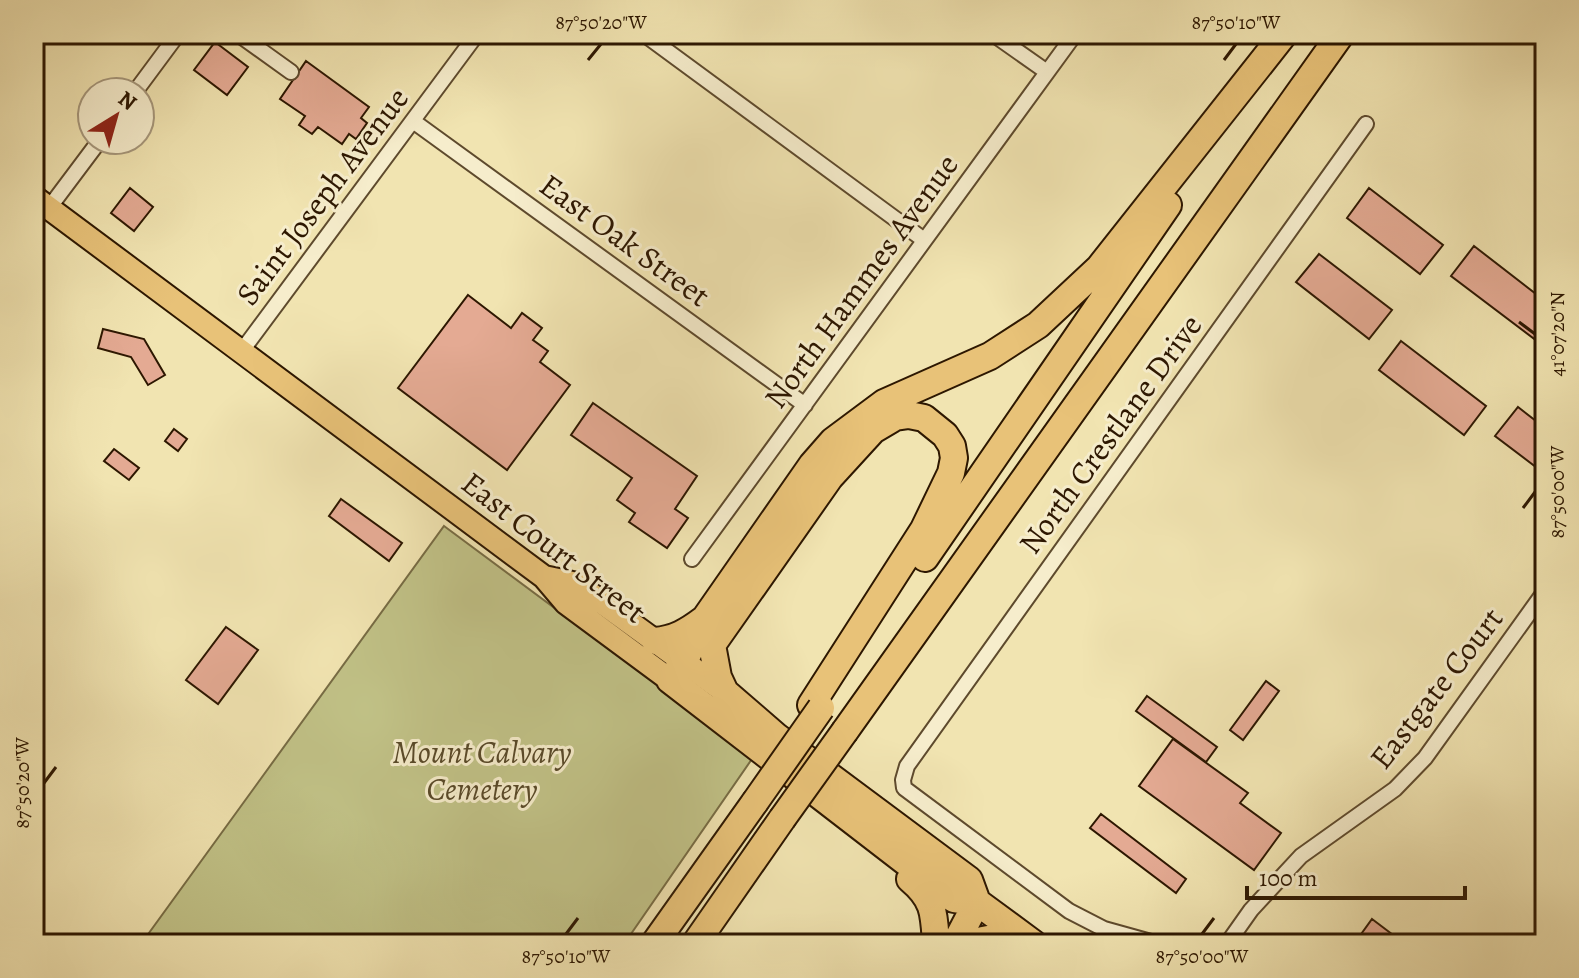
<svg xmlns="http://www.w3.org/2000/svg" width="1579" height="978" font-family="Alegreya,serif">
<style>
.green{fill:#c1c287;stroke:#776c44;stroke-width:2}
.building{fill:#e4aa93;stroke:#2d1701;stroke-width:2}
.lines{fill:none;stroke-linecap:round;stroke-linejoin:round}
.street-casing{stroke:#5e4a2d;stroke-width:18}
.primary-casing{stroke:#2d1701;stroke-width:26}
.highway-casing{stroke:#2d1701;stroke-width:30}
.street{stroke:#f6edcc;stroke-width:14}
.primary{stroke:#e8c278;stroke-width:22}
.highway{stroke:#e8c278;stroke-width:26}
.highway-bridge-casing{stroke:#2d1701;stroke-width:30;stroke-linecap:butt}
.highway-bridge{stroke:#e8c278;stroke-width:26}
.ticks{fill:none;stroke:#2d1701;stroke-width:3}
.labels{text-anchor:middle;stroke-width:6;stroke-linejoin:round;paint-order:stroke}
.street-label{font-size:32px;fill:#2d1701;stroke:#f6edcc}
.park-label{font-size:32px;font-style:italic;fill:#594a29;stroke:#f6edcc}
.neatline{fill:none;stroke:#2d1701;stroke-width:3}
.ticks-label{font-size:20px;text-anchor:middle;fill:#2d1701}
</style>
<rect width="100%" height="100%" fill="#f1e4b1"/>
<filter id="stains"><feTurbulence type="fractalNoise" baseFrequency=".0025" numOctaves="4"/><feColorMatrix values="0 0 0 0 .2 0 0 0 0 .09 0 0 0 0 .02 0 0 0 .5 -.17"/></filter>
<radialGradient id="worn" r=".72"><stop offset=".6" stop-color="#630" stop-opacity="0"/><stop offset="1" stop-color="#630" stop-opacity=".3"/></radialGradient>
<!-- green -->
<path class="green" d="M444,526l310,230 -130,188h-483z"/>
<!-- building -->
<path class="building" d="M215,42l33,25 -21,28 -33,-25z
M306,61l63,46 -8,11 6,5 -11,16 -7,-5 -7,10 -24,-17 -6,7 -13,-9 6,-9 -25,-17z
M130,188l23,19 -19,24 -23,-18z
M1369,188l74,57 -23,29 -73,-56z
M1474,246l71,55v29l-8,11 -86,-65z
M1319,254l73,56 -23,29 -73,-57z
M468,295l43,33 11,-15 20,15 -9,12 15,11 -8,11 30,23 -63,85 -109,-82z
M103,329l41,10 21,36 -17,10 -17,-28 -33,-9z
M1401,341l85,65 -22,29 -85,-65z
M593,403l104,73 -22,33 13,9 -21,30 -38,-26 6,-9 -18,-13 15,-22 -61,-43z
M1518,407l27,21v46l-50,-38z
M174,429l13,10 -9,12 -13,-10z
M114,449l25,19 -10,12 -25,-19z
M341,499l61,44 -13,18 -60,-45z
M226,627l32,23 -40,54 -32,-24z
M1266,681l13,10 -36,49 -13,-10z
M1147,696l70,51 -11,15 -70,-51z
M1173,739l75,54 -8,10 41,30 -27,37 -115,-84z
M1101,814l85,65 -10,14 -86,-65z
M1372,919l33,25h-51z"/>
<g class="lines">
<!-- street casing -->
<g class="street-casing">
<path id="street" d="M238,34l53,38
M644,34l280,206
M993,34l54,38
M135,92l43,-58
M413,121l392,284
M49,208l51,-68
M241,352l236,-318
M692,559l383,-525
M1158,944l-54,-15 -35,-18 -165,-123 -1,-8 4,-14 459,-642
M1227,944l24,-34 50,-54 94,-67 30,-31 120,-167"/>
</g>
<!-- primary casing -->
<g class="primary-casing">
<path id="primary" d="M34,197l510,380 22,26 104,77
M544,577l33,7 148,108"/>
</g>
<!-- highway casing -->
<g class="highway-casing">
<path id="highway" d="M925,558l243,-353
M655,641c20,-2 32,-9 48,-21
M811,705l113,-176 27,-56 3,-15 -2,-12 -7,-11 -21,-17 -15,-3 -14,2 -22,13 -43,47 -118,168 6,32 7,15 52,45 192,143 8,22 -22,42
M845,731l496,-697
M910,879c25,21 24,35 26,65
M654,944l101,-142
M695,944l87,-125
M968,944c21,-7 37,-8 58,-4
M1034,944l-57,-42 -23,-3 -284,-219 14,-18 22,-45 106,-152 21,-24 51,-38 106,-47 48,-31 61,-57 185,-234"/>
</g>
<!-- street -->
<use href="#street" class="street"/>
<!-- primary -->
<use href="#primary" class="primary"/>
<!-- highway -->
<use href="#highway" class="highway"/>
<!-- highway-bridge casing -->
<g class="highway-bridge-casing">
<path id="highway-bridge" d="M755,802l66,-94
M782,819l63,-88"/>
</g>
<!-- highway-bridge -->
<use href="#highway-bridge" class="highway-bridge"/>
</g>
<!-- ticks -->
<path class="ticks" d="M588,60l13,-16M1224,60l12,-16M1519,322l16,12M1523,508l12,-16M44,783l12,-16M566,934l12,-16M1202,934l12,-16"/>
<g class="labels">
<!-- street labels -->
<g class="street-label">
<text transform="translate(322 196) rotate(-53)" y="11">Saint Joseph Avenue</text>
<text transform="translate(625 240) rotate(36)" y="11">East Oak Street</text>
<text transform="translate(861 281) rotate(-54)" y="11">North Hammes Avenue</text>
<text transform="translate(1110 434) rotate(-54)" y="11">North Crestlane Drive</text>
<text transform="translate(554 547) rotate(38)" y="11">East Court Street</text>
<text transform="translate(1436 688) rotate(-52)" y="11">Eastgate Court</text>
</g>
<!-- park labels -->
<g class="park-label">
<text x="482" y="763">Mount Calvary<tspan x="482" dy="37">Cemetery</tspan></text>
</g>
</g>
<!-- margin -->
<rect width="1579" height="978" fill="none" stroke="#f1e4b1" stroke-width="88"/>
<!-- north arrow -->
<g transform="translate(116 116) rotate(37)"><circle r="38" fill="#f6edcc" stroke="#a6977b" stroke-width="2"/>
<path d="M0-6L14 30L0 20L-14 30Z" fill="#8f2418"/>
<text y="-12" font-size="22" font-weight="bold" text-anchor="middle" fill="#2d1701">N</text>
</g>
<!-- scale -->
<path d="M1247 886v12h218v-12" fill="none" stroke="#2d1701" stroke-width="4"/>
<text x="1259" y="886" font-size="24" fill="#2d1701" stroke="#f6edcc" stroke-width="6" paint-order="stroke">100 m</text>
<rect x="44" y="44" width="1491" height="890" class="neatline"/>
<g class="ticks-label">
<text x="601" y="29">87°50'20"W</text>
<text x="1236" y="29">87°50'10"W</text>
<text transform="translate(1557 334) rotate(-90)" y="7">41°07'20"N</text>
<text transform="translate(1557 492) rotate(-90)" y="7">87°50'00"W</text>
<text transform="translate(22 783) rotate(-90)" y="7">87°50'20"W</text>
<text x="566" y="963">87°50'10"W</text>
<text x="1202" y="963">87°50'00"W</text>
</g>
<rect width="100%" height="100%" filter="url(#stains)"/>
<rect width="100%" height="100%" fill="url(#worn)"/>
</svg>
